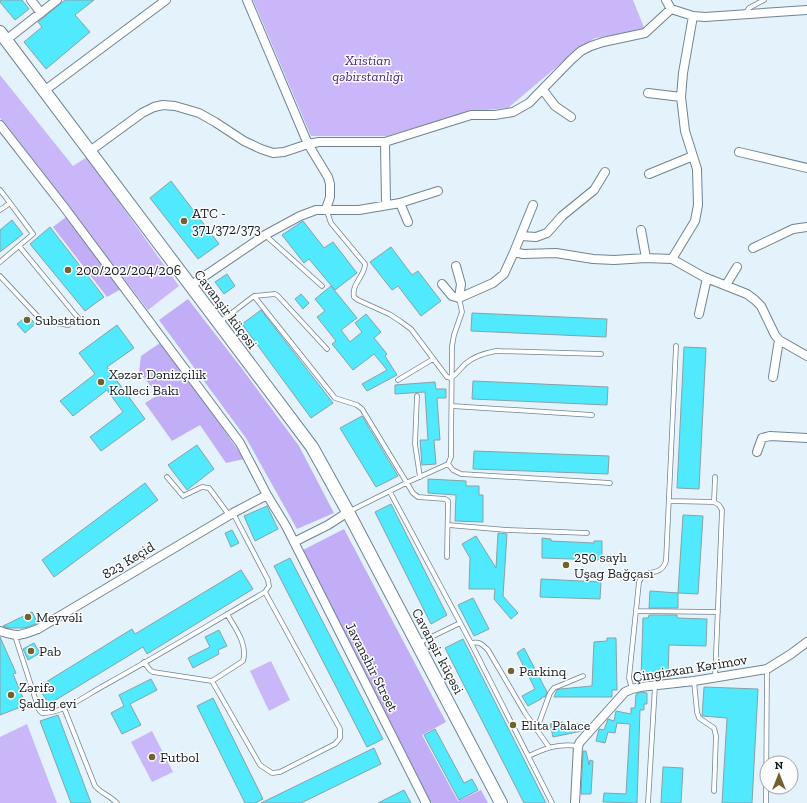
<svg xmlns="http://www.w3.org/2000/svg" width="807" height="803" font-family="'Zilla Slab',serif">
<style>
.green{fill:#c9b7fa}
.forest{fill:#c1aef6}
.building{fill:#51e9fe;stroke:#85a2a7}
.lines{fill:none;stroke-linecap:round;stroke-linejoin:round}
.lane-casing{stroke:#6f8493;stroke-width:5.5}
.street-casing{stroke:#6f8493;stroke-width:10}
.secondary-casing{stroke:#6f8493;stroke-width:14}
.lane{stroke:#fff;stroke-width:4}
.street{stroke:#fff;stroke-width:8}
.secondary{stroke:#fff;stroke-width:12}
.poi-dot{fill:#72612f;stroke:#fdfdfd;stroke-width:1.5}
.labels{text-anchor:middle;stroke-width:3;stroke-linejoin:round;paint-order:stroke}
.park-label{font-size:14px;font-style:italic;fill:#4d248a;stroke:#fdfdfd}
.poi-label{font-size:14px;fill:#131b21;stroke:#fdfdfd;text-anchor:start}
.street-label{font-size:14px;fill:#131b21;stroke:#fdfdfd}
</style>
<rect width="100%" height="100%" fill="#e4f2fc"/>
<!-- green -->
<path class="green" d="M253,0h380l12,30 -50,8 -22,15 -65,55 -35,3 -86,25h-76z
M0,75l73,91 14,-9 92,129 -31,24 -148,-192z
M271,661l19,39 -21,11 -19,-40z
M27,724l30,79h-57v-66z
M152,731l21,41 -21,10 -21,-40z"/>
<!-- forest -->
<path class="forest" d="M66,217l55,72 -14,8 -54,-70z
M188,299l55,71 56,76 35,67 -37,16 -51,-91 -87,-118z
M160,343l58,78 26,38 -18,4 -26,-38 -28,16 -27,-38 13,-8 -19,-23 2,-16z
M344,529l102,193 -24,13 36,66 23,-11 7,13h-57l-130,-252z"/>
<!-- building -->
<path class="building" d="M0,0h22l7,9 -14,11 -15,-18z
M65,0h29l-19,15 15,17 -44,37 -22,-27 18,-15 -4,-5z
M171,181l48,63 -21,15 -48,-61z
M12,220l11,14 -23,18v-22z
M303,221l21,27 9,-6 24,31 -22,17 -26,-31 -5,4 -22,-28z
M50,227l54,70 -19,14 -55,-67z
M391,247l21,28 6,-4 23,30 -20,15 -23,-30 -6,4 -22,-28z
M227,274l8,12 -11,8 -9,-12z
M331,286l26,32 -16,12 9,12 12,-10 -7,-9 11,-9 15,18 -7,6 13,16 -2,2 12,19 -30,16 -5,-7 25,-14 -13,-16 -21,16 -21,-26 4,-3 -19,-24 8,-6 -10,-12z
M301,294l8,9 -6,6 -8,-10z
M261,310l72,93 -22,15 -69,-94z
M472,313l135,6 -1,18 -135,-6z
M28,315l7,9 -10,9 -8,-9z
M117,325l17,23 -27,19 38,52 -44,32 -11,-14 33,-25 -16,-22 -34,26 -13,-15 35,-27 -16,-21z
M684,347l22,1 -7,141 -22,-1z
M473,381l135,6 -1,18 -135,-6z
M435,382l1,7h10v9h-9l3,42h-6l2,24 -14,1 -2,-25h8l-3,-48 -30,2v-9z
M362,416l36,60 -22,11 -36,-59z
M197,445l17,24 -27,21 -19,-25z
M474,451l135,5 -1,18 -135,-5z
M428,479l38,2v5h13v9h4v27l-28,-1 1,-26 -28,-2z
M145,483l13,17 -104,77 -12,-17z
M391,504l56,111 -16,9 -56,-112z
M267,506l11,23 -23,12 -11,-25z
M683,515l20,1 -5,78 -20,-1z
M232,530l7,13 -8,4 -6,-14z
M498,533l9,1 -4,62 15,17 -7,6 -17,-20 1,-10h-26l1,-31 -8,-14 14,-8 20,32z
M542,538l9,1v2l43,2v-2h8v19l-60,-2z
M290,558l93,181 -16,8 -93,-181z
M241,570l12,19 -106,65 -4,-7 -94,57 -11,-17 94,-58 3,5z
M541,579l60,3 -1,17 -60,-2z
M650,591l28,2v15h-29z
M473,598l16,31 -15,7 -16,-31z
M32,612l6,11 -13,5h-15l-7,-2z
M649,615h28v3l30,1 -1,27 -37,-1 -1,33h-27l2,-60h5z
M219,630l8,16 -9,4 1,4 -26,14 -5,-10 22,-11 -5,-10z
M0,637l16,36 -3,1 13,31 -26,10z
M607,638h9l1,52h-5v7h-58l3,-7 3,-1 32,-3 2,-44 13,-1z
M463,639l83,164h-22l-79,-155z
M34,643l6,10 -12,7 -5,-11z
M524,648l23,44 -2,5h-3l-1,2 -13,7 -6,-10 13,-7 -18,-36z
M151,679l6,11 -27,14 11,21 -19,9 -11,-21 13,-7 -5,-11z
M704,687l54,2 -6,114h-30l5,-85 -25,-2z
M641,692l6,1v11h-3v6h-4l-3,93 -34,-1 1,-9 22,1 4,-70 -13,-1 -2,10 -7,-1 -3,11 -9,-2 3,-12 5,1 4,-11 6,2 2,-10 15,3v-6h4l1,-14z
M213,698l50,101 -8,4h-10l-48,-97z
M58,715l33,88h-20l-31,-82z
M563,722l1,4 17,-3 1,8 -29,6 -3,-13z
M435,729l29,54 8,-4 6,11 -19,10 -35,-65z
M374,748l7,16 -80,39h-40z
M583,751h3l3,14 1,-5 3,1 -2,33h-10z
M663,767l20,1 -2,35h-20z
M404,790l7,13h-33z"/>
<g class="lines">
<!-- lane casing -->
<g class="lane-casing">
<path id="lane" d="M745,14l4,-6 15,-8
M0,190l10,13 -10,7
M326,209l5,14 34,41c0,12 -14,20 -11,33l4,3 31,14 11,7 11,8 36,48 4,1c6,-4 9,-9 14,-14 9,-8 20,-11 31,-13l105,3
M265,235l57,51
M0,262l33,-28 -23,-31
M0,276l42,45 26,4 11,-6 -60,-73
M254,296l81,102 22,7 5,4 51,84 5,4 27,2 3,2 -1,56
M220,322l34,-26 21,-2 3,2 49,53
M398,380l35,-21
M417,396l-2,48 5,33
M452,406l140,9
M448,464l3,-7v-10l1,-101 2,-11 8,-23 -3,-14
M167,477l16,19 19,-9 7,1 20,27
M390,492l81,151 81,160
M669,501l45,1 5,3 3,5 -7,168
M714,502l1,-25
M348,512l58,-29 42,-19 5,6 8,4 149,9
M448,525l59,5 80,3
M637,611l81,1
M15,636l24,74 3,3c20,1 46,-19 63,-28 54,-30 107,-62 160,-93l4,-6 -1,-6 -35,-67
M419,643l41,-20
M471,643c8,-2 11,1 17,7l37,63 24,34
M144,662l6,8 3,2 59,9 31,-20c5,-17 -8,-33 -16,-47
M212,681l48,84 12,8 8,-1 55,-28 5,-6v-9l-75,-137
M694,681l3,31 2,6 15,10 2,8 -2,55
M632,689l-3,-11 1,-10 9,-86c7,-16 21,-3 27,-21l10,-215
M64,708l31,78c6,7 15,10 22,17
M536,727l3,-4 11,-30 4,-5 29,-12
M529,756c16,-8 31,-13 49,-10
M648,803l7,-117
M766,803l1,-134"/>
</g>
<!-- street casing -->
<g class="street-casing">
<path id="street" d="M31,0l10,13
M247,0l61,144 20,33 2,7v13l-4,12
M666,0l5,9 22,7 12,1 102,-7
M6,40l51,-40
M543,90l12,16 16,11
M44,91l122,-91
M648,93l33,4
M0,125l64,82 176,236 27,52 19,31 140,277
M385,142l1,62
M90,151l52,-38 12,-6 9,-2 12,1 24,7 16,9 29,19 17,8 12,4 11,-1 24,-8 11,-2h66l86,-27h24l18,-3 16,-9 42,-43 10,-9 10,-5 12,-4 42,-9 26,-24
M739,152l68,16
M649,174l44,-18
M400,203l38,-12
M641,230l5,28
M521,236l15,1 11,-4 15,-17 32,-26 11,-18
M753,248l40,-19 14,-2
M514,252l19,-47
M672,259l23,-38 3,-16 -1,-36 -12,-38 -4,-34 2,-24 10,-57
M456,266l5,18 -2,14
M442,284l10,12 7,2 34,-15 11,-9 10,-22 9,2 33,-1 37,6 21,1 32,-2 26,1 32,18 43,17 8,6 6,6 14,29 4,5 28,16
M726,285l11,-18
M190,286l75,-51 35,-19 16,-6h43l41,-7 8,19
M699,314l8,-36
M773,377l6,-37
M757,452l5,-14 8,-2 37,2
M294,542l34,-17 20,-13
M0,631c18,6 20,5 38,-2l195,-116 34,-18
M575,803l3,-57 2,-4 45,-50 7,-3 8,-2 54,-6 73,-12 24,-15 16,-12"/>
</g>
<!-- secondary casing -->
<g class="secondary-casing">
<path id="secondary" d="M0,32l312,415 36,65 153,291"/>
</g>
<!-- lane -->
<use href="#lane" class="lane"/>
<!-- street -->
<use href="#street" class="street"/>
<!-- secondary -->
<use href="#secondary" class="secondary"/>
</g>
<!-- markers -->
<g class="poi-dot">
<circle cx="184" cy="221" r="4"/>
<circle cx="68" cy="270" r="4"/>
<circle cx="27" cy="320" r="4"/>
<circle cx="101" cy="382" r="4"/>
<circle cx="566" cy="565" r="4"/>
<circle cx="28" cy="617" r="4"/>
<circle cx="31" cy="651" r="4"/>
<circle cx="511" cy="671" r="4"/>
<circle cx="11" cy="695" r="4"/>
<circle cx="513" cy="725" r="4"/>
<circle cx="152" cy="757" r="4"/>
</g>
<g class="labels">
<!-- park labels -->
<g class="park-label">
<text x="368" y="65">Xristian<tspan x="368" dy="16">qəbirstanlığı</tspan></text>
</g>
<!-- poi labels -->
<g class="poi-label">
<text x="192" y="218">ATC -<tspan x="192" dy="16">371/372/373</tspan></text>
<text x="76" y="275">200/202/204/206</text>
<text x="35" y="325">Substation</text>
<text x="109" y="379">Xəzər Dənizçilik<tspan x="109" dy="16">Kolleci Bakı</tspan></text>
<text x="574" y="562">250 saylı<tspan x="574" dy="16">Uşag Bağçası</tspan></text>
<text x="36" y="622">Meyvəli</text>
<text x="39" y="656">Pab</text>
<text x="519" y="676">Parkinq</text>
<text x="19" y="692">Zərifə<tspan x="19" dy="16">Şadlıg evi</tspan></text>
<text x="521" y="730">Elita Palace</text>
<text x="160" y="762">Futbol</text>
</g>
<!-- street labels -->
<g class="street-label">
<text transform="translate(226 309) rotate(53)" y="5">Cavanşir küçəsi</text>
<text transform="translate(128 560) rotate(-31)" y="5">823 Keçid</text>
<text transform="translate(438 651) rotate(62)" y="5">Cavanşir küçəsi</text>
<text transform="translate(372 667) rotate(63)" y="5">Javanshir Street</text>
<text transform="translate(690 668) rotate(-9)" y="5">Çingizxan Kərimov</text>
</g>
</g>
<!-- north arrow -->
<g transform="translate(779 775)"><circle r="19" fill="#fdfdfd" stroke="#9fa3a5"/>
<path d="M0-3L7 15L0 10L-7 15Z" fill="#72612f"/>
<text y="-6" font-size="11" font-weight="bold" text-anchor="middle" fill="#131b21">N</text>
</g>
</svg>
